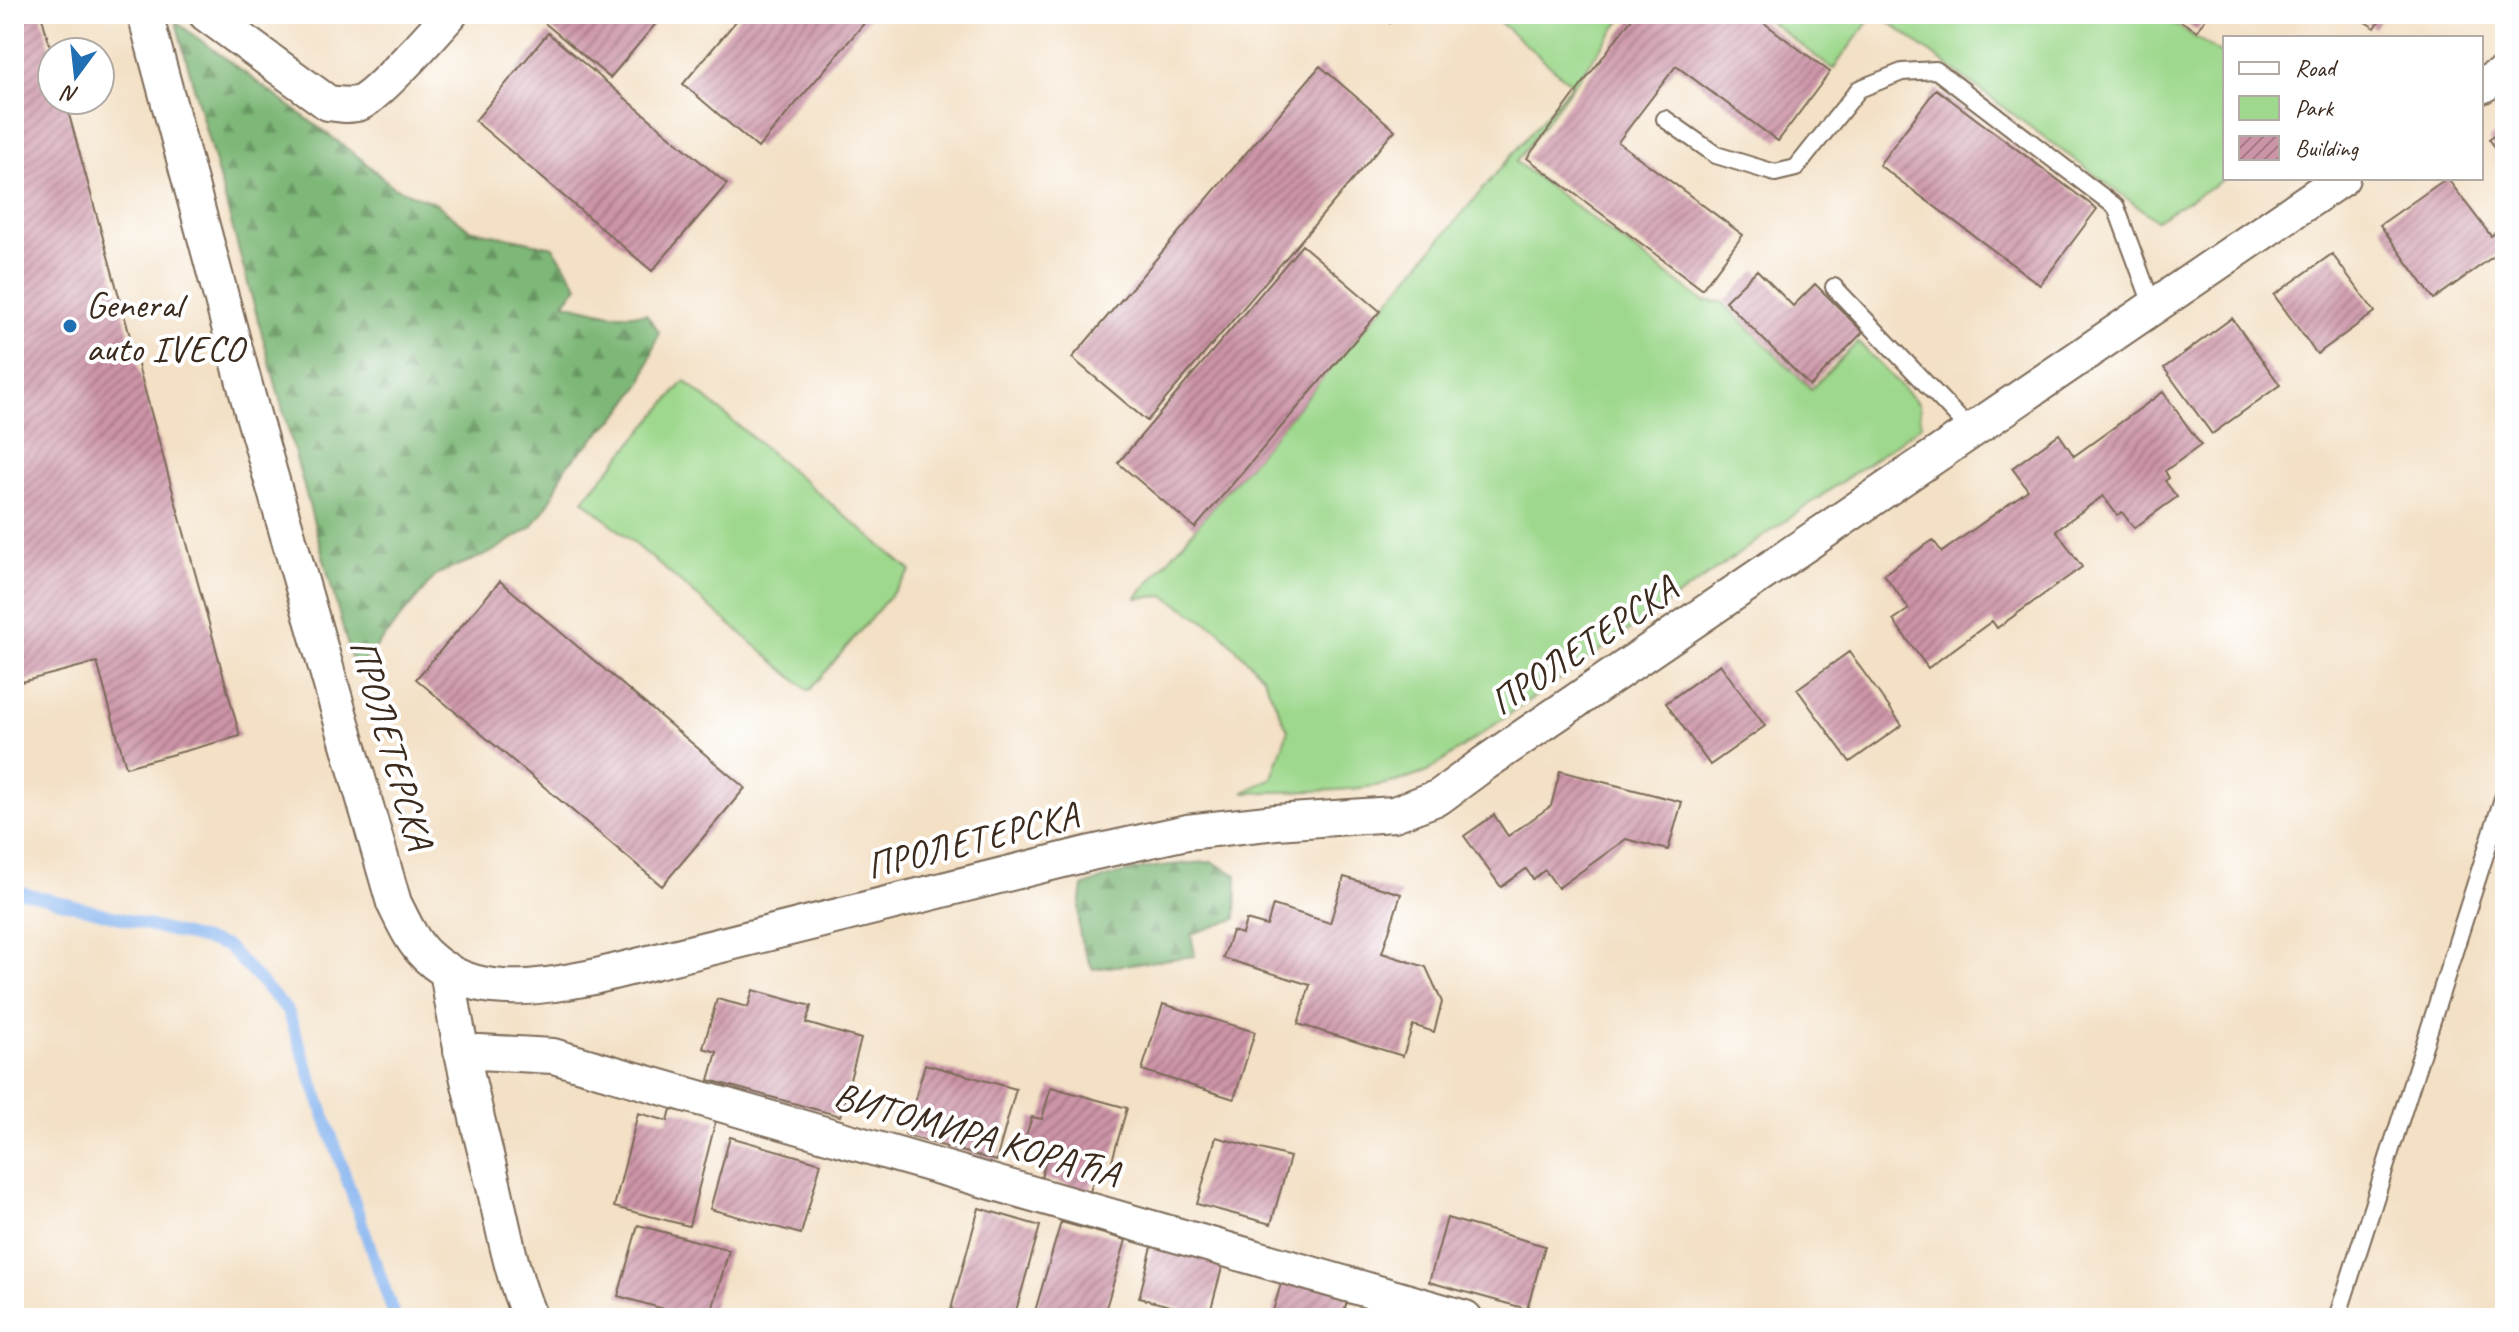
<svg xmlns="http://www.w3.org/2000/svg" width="2519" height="1332" font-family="Caveat,sans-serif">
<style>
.green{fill:#9dd88c;stroke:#6c8155;stroke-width:2}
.forest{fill:url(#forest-firs);stroke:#5c714b;stroke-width:2}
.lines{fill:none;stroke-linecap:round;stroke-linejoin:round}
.stream{stroke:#84b3ef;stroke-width:12}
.building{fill:url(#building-hatch)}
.service-casing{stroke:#7b6a58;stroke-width:20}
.minor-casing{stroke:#7b6a58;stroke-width:38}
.service{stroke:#fff;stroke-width:16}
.minor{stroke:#fff;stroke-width:34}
.poi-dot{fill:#1f6fb2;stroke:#fff;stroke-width:3}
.labels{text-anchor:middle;stroke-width:8;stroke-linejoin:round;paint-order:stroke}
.poi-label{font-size:38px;fill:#3b2a1e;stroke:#fff;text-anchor:start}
.street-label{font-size:38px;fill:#3b2a1e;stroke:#fff}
</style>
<defs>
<pattern id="forest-firs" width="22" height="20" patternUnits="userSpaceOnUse" patternTransform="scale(2)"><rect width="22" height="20" fill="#7eb878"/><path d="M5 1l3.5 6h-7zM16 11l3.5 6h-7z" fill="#689662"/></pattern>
<pattern id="building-hatch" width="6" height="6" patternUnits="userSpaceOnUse" patternTransform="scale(2)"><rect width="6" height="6" fill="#cc94a7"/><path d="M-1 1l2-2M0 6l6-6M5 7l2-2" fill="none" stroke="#a77987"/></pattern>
</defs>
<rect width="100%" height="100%" fill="#fff"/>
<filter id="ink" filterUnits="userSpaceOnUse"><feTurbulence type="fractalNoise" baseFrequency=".0125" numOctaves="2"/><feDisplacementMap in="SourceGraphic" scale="16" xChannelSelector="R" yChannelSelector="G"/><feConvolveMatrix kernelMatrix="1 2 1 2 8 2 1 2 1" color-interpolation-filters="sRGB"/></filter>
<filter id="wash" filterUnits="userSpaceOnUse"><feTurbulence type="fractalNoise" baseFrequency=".006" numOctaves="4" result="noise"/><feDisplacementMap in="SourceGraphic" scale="32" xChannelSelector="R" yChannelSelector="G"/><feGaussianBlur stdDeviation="1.8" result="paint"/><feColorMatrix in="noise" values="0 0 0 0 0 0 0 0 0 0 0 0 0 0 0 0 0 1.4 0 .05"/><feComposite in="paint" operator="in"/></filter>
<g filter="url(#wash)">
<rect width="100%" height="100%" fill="#f3e0c5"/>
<!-- green -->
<path class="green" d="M1490,14h136l-110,148 187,139 19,1 89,87 47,-47 61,63 2,21 -494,346c-57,23 -123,18 -184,21l29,-15 16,-48 -25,-53 -45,-48 -53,-33 -29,2 436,-514z
M1760,14h114l-41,55z
M1878,14h280l67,42 1,122 -70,42z
M685,381l226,190 -102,120 -226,-191z"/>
<!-- forest -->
<path class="forest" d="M176,22l184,136 33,29 44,17 32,25 84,18 25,39 -14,17 47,11h35l13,18 -17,50 -20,29 -57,56 -14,33 -19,27 -42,26 -53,21 -82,98z
M1212,862l25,13 -1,44 -45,15 4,22 -102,13c-18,-32 -16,-47 -10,-82 40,-19 86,-23 129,-25z"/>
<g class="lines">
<!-- stream -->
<path class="stream" d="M14,890l213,56 61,65 107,307"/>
</g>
<g id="blocks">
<!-- building -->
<path class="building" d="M14,14h27l11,40v46h13l175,636 -114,31 -29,-105 -83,22z
M534,14h130l-54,64z
M742,14h130l-114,134 -75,-64z
M1379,14h19l-8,9z
M1635,14h117l78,58 -52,69 -102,-75 -58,76 125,93 -41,54 -175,-131z
M2169,14h39l-11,17z
M2352,14h32l-9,14z
M548,33l179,151 -75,87 -177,-150z
M1320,66l75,64 -248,291 -75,-63z
M1936,89l161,120 -57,76 -161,-120z
M2505,127v34l-16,-22z
M2447,178l44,58 14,-11v23l-71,51 -54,-74z
M1302,245l78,66 -185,217 -77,-65z
M2332,254l43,58 -58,42 -43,-59z
M1757,270l36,36 22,-22 48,48 -53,54 -85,-85z
M2232,318l48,67 -68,49 -48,-66z
M2163,392l38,53 -36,26 4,7 -4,3 12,16 -43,31 -12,-16 -5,3 -14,-19 -47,34 26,37 -85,61 -5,-7 -64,47 -35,-48 16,-11 -25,-35 49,-34 9,12 86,-62 -16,-22 47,-34 15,22z
M500,581l245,207 -83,98 -246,-207z
M1849,652l53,73 -52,37 -53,-73z
M1720,664l45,62 -55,39 -44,-62z
M1560,771l122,31 -14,48 -42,-11 -68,49 -13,-18 -12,9 -7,-10 -25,18 -37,-51 30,-21 14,21 43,-30z
M1344,877l57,17 -19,59 44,14 16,35 -8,30 -21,-7 -10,31 -105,-32 12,-39 -87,-27 9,-27 10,3 4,-14 21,6 6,-21 57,18z
M753,990l58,16 -5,17 55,16 -21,77 -131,-36 8,-28 -14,-4 14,-49 31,8z
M1163,1004l92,28 -21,67 -92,-29z
M925,1064l91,25 -20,72 -91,-26z
M1051,1087l76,21 -20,70 -12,-4 -5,18 -49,-14 9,-32 -25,-7 7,-22 10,2z
M671,1109l45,11 -27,106 -75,-19 24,-94 30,8z
M730,1137l91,26 -20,71 -91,-25z
M1216,1137l74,20 -19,67 -74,-20z
M979,1208l61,18 -26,92h-30l-33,-9z
M1447,1218l98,28 -18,63 -98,-27z
M1061,1222l65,18 -23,78h-70z
M638,1225l91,25 -19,68h-15l-77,-22z
M1155,1235l71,18 -17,63 -70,-18z
M1284,1273l66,19 -8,26h-71z"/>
</g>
</g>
<g filter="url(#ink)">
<use href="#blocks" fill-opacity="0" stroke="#7b6a58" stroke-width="2"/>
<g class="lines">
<!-- service casing -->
<g class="service-casing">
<path id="service" d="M1665,119l51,36 59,18 21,-5 63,-79 43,-17 34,-2 180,137 37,100
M1834,287l137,144
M2337,1318l168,-526"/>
</g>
<!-- minor casing -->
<g class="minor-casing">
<path id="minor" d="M145,14l106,394 143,495c9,18 18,39 33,53 46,44 110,32 166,21l498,-124 96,-21 89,-10 118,-8 45,-17 46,-34 857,-585
M206,14l122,89c11,1 21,4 32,0 17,-7 75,-72 90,-89
M2481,86l24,-13
M447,970c11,74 29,145 47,217 10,44 18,89 36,131
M461,1051l92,5 912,262"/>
</g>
<!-- service -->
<use href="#service" class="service"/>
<!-- minor -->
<use href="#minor" class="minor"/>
</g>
</g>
<!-- markers -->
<circle class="poi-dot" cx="70" cy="326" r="8"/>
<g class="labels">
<!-- poi labels -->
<g class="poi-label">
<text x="86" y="317">General<tspan x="86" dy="44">auto IVECO</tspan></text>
</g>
<!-- street labels -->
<g class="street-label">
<text transform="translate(1583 645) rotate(-34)" y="13">ПРОЛЕТЕРСКА</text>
<text transform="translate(392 744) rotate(74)" y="13">ПРОЛЕТЕРСКА</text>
<text transform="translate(972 840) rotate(-14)" y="13">ПРОЛЕТЕРСКА</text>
<text transform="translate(977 1134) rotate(16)" y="13">ВИТОМИРА КОРАЋА</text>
</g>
</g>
<!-- margin -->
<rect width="2519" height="1332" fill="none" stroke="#fff" stroke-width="48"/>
<!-- legend -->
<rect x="2223" y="36" width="260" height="144" fill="#ffffff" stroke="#b1aaa5" stroke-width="2"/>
<rect x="2239" y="62" width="40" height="12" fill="#ffffff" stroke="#b1aaa5" stroke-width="2"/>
<text x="2295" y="76" font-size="24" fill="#3b2a1e">Road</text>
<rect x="2239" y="96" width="40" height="24" fill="#9dd88c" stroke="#b1aaa5" stroke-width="2"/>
<text x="2295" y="116" font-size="24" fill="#3b2a1e">Park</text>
<rect x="2239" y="136" width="40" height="24" fill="url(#building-hatch)" stroke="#b1aaa5" stroke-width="2"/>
<text x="2295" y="156" font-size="24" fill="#3b2a1e">Building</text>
<!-- north arrow -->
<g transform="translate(76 76) rotate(195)"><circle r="38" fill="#ffffff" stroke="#b1aaa5" stroke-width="2"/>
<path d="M0-6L14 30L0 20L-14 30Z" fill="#1f6fb2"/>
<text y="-12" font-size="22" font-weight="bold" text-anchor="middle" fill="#3b2a1e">N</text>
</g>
</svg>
